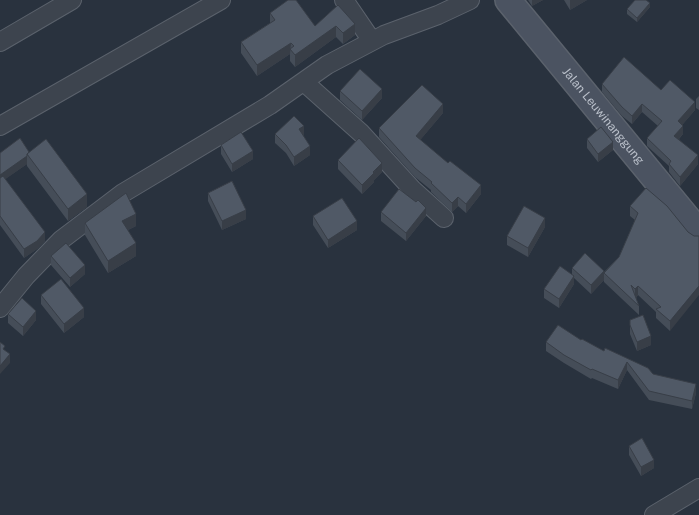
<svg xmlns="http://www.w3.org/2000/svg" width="699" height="515" font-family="'Public Sans',sans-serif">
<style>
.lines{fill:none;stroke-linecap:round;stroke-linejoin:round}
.minor-casing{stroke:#5b626c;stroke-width:20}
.secondary-casing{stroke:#5b626c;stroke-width:28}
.minor{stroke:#3d444e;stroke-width:18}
.secondary{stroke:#4b5361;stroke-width:25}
.wall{fill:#454d58}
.shaded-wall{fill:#383e47}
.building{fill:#505966;stroke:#383e47}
.labels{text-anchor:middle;stroke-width:4;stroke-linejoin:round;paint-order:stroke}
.street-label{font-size:12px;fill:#b9bfc9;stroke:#222933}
</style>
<rect width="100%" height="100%" fill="#29323e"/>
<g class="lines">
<!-- minor casing -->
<g class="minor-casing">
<path id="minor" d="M344,0l28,41
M0,42l72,-42
M304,82l57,51 52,57 31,28
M0,126l221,-126
M0,308l26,-32 35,-36 62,-47 147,-88 57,-40 57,-30 54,-20 32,-15
M654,515l45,-27"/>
</g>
<!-- secondary casing -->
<g class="secondary-casing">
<g id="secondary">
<path id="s1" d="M508,0l191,232"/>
</g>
</g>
<!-- minor -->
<use href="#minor" class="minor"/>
<!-- secondary -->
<use href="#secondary" class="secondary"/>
</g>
<!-- wall -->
<path class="wall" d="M528,0h15l-11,6z
M564,0h23l-17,10z
M338,5l17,30 -12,9 -7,-7 -41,30 -5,-6v-7l-33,22 -16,-23v-11l29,-19v-10l45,13z
M650,7l-13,15 -10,-8v-5z
M602,84l59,6 34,20 -13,15 1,9 -4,5 19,25 -18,22 -11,-14v-6l-22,-20v-8l11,-12 -16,-14 -10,12 -10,-8 -20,-24z
M340,91l42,7 -20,22 -22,-20z
M699,96v14l-3,-2v-9z
M443,113l-23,27 61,54 -15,19 -8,-7 -6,6 -21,-20v-2l-16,-13 -36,-40v-9z
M275,134h29l-1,1 7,20 -16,11 -8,-13 -11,-10z
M587,139l26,11 -15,12 -11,-14z
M221,145l32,14 -21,13 -11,-18z
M29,152l58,55 -19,14 -41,-55v-2l-22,15 40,62 -8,8 -13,9 -24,-33v-72z
M338,160l44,12 -8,8v2l-12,12 -24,-25z
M208,193l38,26 -24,11 -14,-29z
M630,206l58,26 -18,99 -14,-13v-6l-18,-17 -2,3 3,8v9l-35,-33v-2l-13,14 -17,-16v6l-15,24 -15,-10v-9l28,-15v-6l32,4 15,-15 16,-37 -5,-4z
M381,212l45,4 -20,25 -25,-20z
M313,216l44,14 -29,18 -15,-23z
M85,223l51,3 -8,4 8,26 -28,17 -23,-38z
M545,227l-17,30 -21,-12v-9z
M51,256l34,18 -15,13 -19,-22z
M41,295l43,22 -20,16 -23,-29z
M8,314l28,6 -13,16 -15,-13z
M630,325l21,20 -14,6 -7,-17z
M581,340l72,34 43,19 -4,16 -43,-9 -22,-30 -9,19 -26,-11 -1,1 -27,-16 -18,-12v-9z
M629,446l25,22 -13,8 -12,-21z"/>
<!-- shaded-wall -->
<path class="shaded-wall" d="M532,0h11l-11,6z
M570,0h17l-17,10z
M650,3v4l-13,15v-4z
M355,24v11l-12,9v-11z
M336,26v11l-41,30v-12z
M291,43l-1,11 -33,22v-11z
M382,89v9l-20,22v-9z
M695,102v8l-17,20v-9z
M443,104v9l-27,32v-9z
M642,104v8l-10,12v-8z
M304,126v8l-5,4v-9z
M683,126v8l-9,10v-8z
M613,142v8l-15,12v-8z
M310,146v9l-16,11v-9z
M253,151v8l-21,13v-8z
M698,155v9l-18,22v-9z
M27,156v8l-27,19v-8z
M382,163v9l-8,8v2l-12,12v-9z
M481,185v9l-15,19v-9z
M87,194v13l-19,14v-12z
M458,197v9l-6,6v-9z
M426,208v8l-20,25v-8z
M246,210v9l-24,11v-9z
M136,214v12l-14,7v-12z
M545,218v9l-17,30v-9z
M357,221v9l-29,18v-8z
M45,232v9l-8,8 -13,9v-9z
M136,243v13l-28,17v-12z
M85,265v9l-15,13v-9z
M604,271v9l-13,14v-9z
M574,276v8l-15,24v-9z
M638,286v9l-3,4v-10z
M699,286v9l-29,36v-10z
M84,308v9l-20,16v-9z
M36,311v9l-13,16v-9z
M651,336v9l-14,6v-9z
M10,354v9l-10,11v-8z
M627,362v8l-9,19v-9z
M696,384v9l-4,16v-8z
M654,460v8l-13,8v-9z"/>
<!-- building -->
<path class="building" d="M288,0h8l19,26 23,-21 17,19 -12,9 -7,-7 -41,29 -5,-6 4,-3 -3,-3 -34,22 -16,-23 34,-22 -5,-7z
M635,0h11l4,3 -13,15 -10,-9z
M624,57l37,33 9,-10 25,22 -17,19 5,5 -9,10 24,19 -18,22 -11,-13 2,-3 -24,-23 15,-17 -20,-17 -10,12 -10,-9 -20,-23z
M360,69l22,20 -20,22 -22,-20z
M422,85l21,19 -27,32 32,27 2,-2 31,24 -15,19 -8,-7 -6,6 -21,-20 1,-1 -17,-14 -36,-40z
M294,116l10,10 -5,3 11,17 -16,11 -8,-12 -11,-11z
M601,127l12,15 -15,12 -11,-15z
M241,132l12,19 -21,13 -11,-19z
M20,138l9,14 -2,2v2l-27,19v-22z
M359,138l23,25 -9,9 1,1 -12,12 -24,-25z
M46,139l41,55 -19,15 -41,-55z
M3,176l42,56 -8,9 -13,8 -24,-33v-38z
M232,181l14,29 -24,11 -14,-28z
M646,188l21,18 21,26 6,4h5v50l-29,35 -14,-12 5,-2 -23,-21 -3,3 -4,-4 8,21 -35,-33 15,-16 19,-44 -8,-7z
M399,189l17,13 2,-2 8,8 -20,25 -25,-21z
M126,193l10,21 -14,7 14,22 -28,18 -23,-38z
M342,198l15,23 -29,19 -15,-24z
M524,206l21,12 -17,30 -21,-12z
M66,243l19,22 -15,13 -19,-22z
M585,253l19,18 -13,14 -19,-17z
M560,266l14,10 -15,23 -15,-10z
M61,279l23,29 -20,16 -23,-29z
M22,298l14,13 -13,16 -15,-13z
M643,315l8,21 -14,6 -7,-17v-5z
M558,325l23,15 1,-1 22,12 1,-3 43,20 5,6 43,10 -4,17 -43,-10 -22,-29 -9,18 -26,-11 -1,1 -27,-15 -18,-13z
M0,342l5,4 -2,3 7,5 -10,12z
M642,438l12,22 -13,7 -12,-21z"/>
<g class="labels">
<!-- street labels -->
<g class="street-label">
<text dy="4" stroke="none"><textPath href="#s1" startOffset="150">Jalan Leuwinanggung</textPath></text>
</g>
</g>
</svg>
